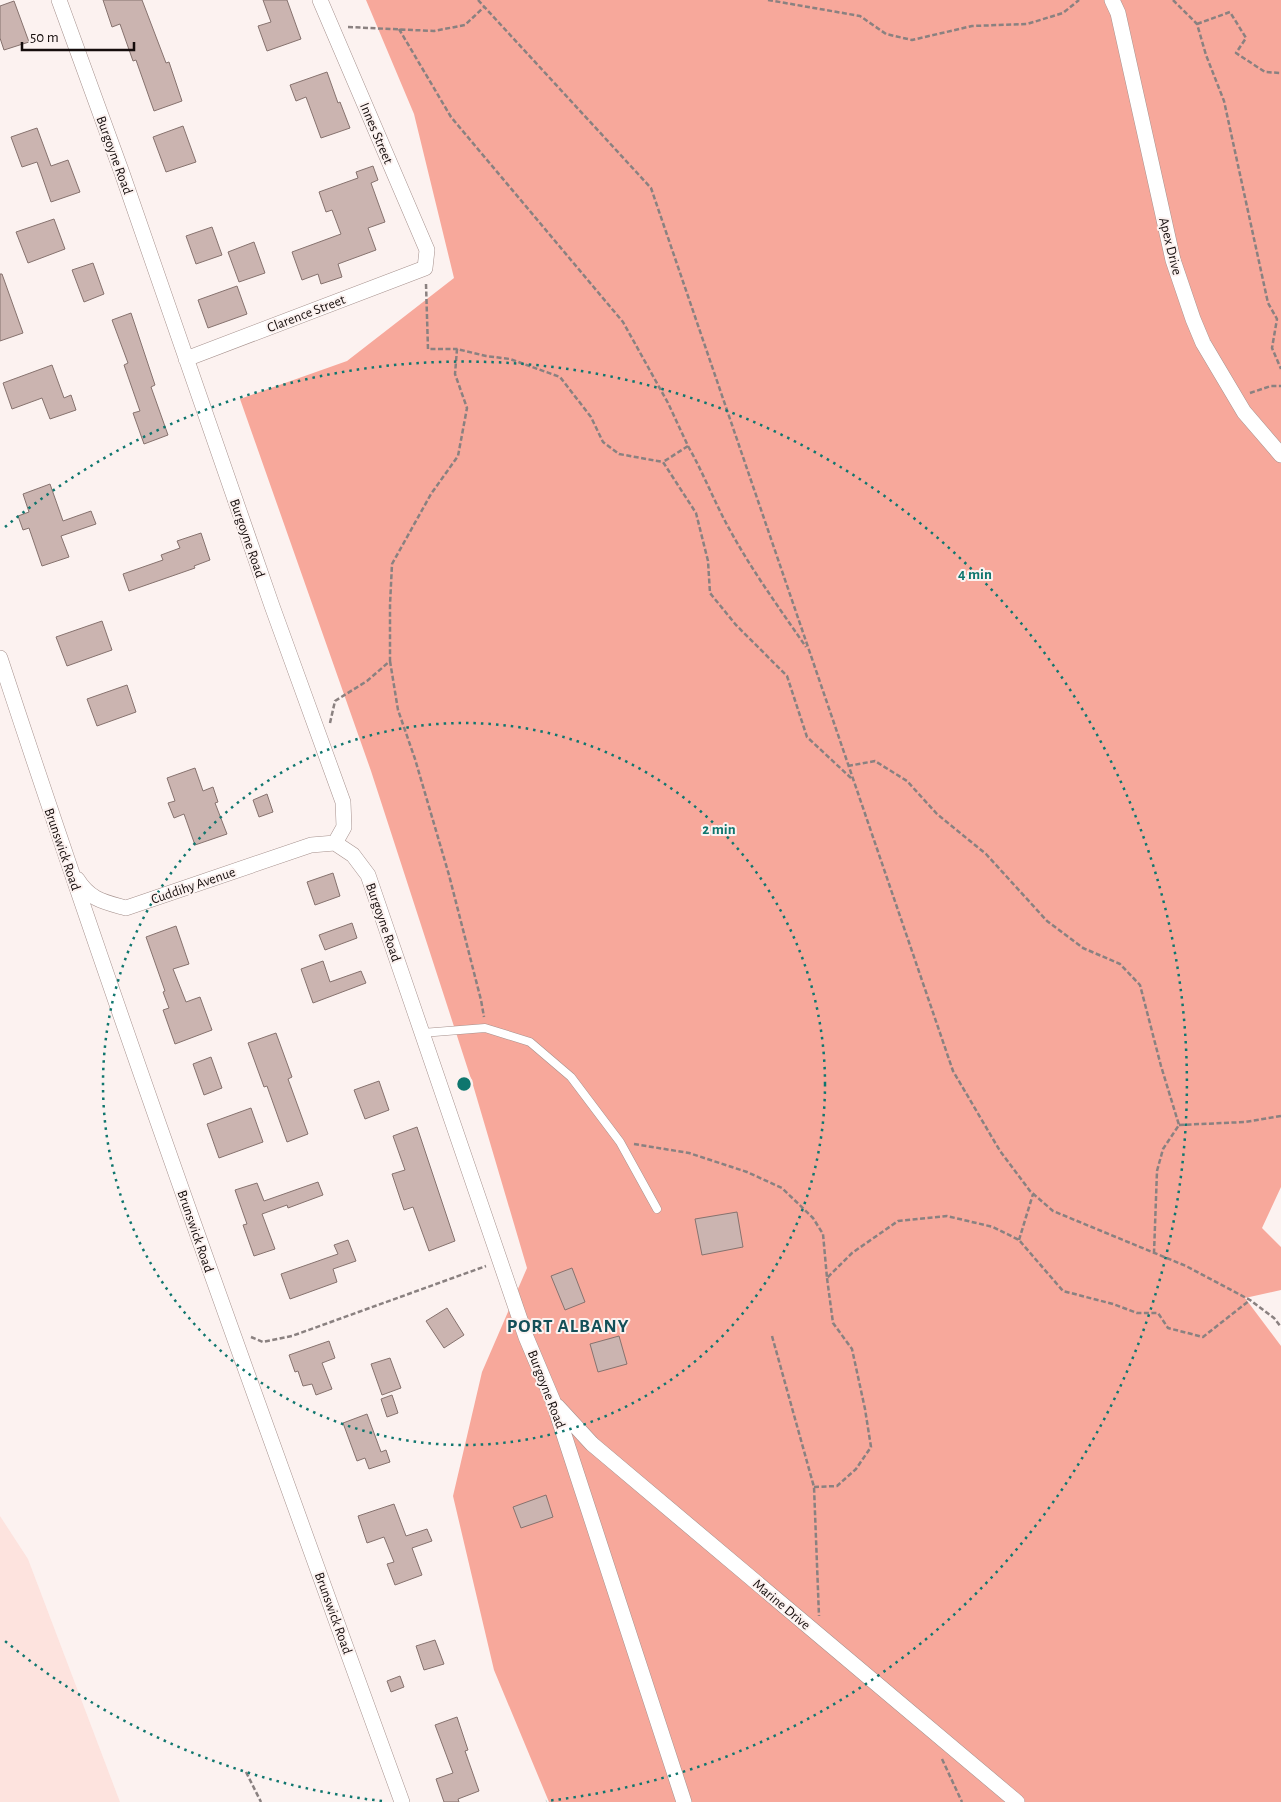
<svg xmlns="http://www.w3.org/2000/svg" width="1281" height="1802" font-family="'Alegreya Sans',sans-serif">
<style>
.built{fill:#fde3de}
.forest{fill:#f7a89b}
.building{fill:#cbb4b0;stroke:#86726e}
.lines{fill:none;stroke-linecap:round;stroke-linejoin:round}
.lane-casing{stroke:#a6918d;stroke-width:9}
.street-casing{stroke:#a6918d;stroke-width:16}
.path{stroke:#8a8180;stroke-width:2.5;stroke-dasharray:5 2.5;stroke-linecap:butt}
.lane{stroke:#fff;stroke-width:8}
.street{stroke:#fff;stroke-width:15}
.ring{fill:none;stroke:#0f766e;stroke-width:2.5;stroke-dasharray:2.5 5}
.labels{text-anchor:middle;stroke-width:4;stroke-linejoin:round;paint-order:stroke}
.street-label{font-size:14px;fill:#150d0c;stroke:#fcf2f0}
.district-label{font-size:19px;font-weight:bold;letter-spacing:1px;fill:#144f58;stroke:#fcf2f0}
.centre{fill:#0f766e;stroke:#fcf2f0;stroke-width:2.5}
.ring-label{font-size:15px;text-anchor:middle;font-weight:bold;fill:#0f766e;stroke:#fcf2f0;stroke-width:4;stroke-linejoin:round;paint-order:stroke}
</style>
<rect width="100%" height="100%" fill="#fcf2f0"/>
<!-- built -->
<path class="built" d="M0,1516l28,43 92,243h-120z"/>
<!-- forest -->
<path class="forest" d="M366,0h915v1187l-19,41 19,19v43l-36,8 36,48v456h-732l-55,-132 -41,-174 29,-124 45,-104 -54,-183 -102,-314 -131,-372 107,-38 107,-83 -40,-164z"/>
<!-- building -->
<path class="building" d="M103,0h39l24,63 3,-1 13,39 -28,10 -18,-51 -3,1 -13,-37 -8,3z
M263,0h24l14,39 -34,12 -9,-25 13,-4z
M14,1l15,41 -25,8 -4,-12v-32z
M327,72l11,31 2,-1 10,26 -29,10 -15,-41 -10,4 -6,-16z
M183,126l13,36 -30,10 -13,-35z
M37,128l14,38 17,-6 12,32 -29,10 -14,-40 -15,5 -11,-30z
M373,166l5,14 -7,3 14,39 -17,6 8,22 -38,14 4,13 -21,7 -3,-10 -16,6 -10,-28 49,-18 -9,-24 -6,2 -7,-20 39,-14 -2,-6z
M54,219l11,30 -37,14 -12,-31z
M212,227l10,28 -26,9 -10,-28z
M254,242l11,31 -26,9 -11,-30z
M93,263l11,31 -20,8 -12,-32z
M0,274h2l21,59 -23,8z
M237,286l10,28 -39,14 -10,-28z
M131,313l24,72 -4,2 17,48 -24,9 -11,-31 7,-2 -16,-46 4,-2 -16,-43z
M52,365l12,33 7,-3 5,15 -26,9 -8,-21 -30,11 -9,-26z
M50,484l13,37 28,-10 5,13 -35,12 8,21 -27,9 -13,-38 -6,2 -5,-14 11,-4 -6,-18z
M201,533l9,27 -16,6 1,2 -66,23 -6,-17 40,-14 -2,-5 19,-7 -3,-7z
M102,621l10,29 -45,16 -11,-29z
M127,685l9,27 -39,14 -10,-27z
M195,768l8,23 10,-4 5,15 -3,1 12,31 -32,11 -11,-31 -10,4 -6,-15 7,-2 -8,-23z
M267,794l6,18 -14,5 -6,-17z
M333,873l7,23 -25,9 -8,-23z
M352,923l5,15 -32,12 -6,-15z
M176,926l13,38 -16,5 13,33 14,-5 12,33 -37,14 -12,-34 6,-2 -6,-16 2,-1 -19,-54z
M323,961l7,21 31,-11 5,12 -53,20 -12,-34z
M276,1033l16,44 -4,2 20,55 -21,8 -20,-56 -3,1 -16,-44z
M211,1057l11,31 -18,7 -11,-31z
M379,1081l10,29 -24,9 -11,-29z
M251,1108l12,34 -44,16 -12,-34z
M417,1127l38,114 -26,10 -16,-44 -9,3 -12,-36 13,-4 -12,-34z
M318,1182l5,13 -35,13 -1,-3 -25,9 13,35 -21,7 -11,-31 4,-1 -12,-34 22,-7 7,18z
M737,1212l6,35 -41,8 -7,-36z
M348,1240l8,21 -23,8 4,13 -47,17 -9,-25 57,-20 -4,-9z
M572,1268l13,34 -20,8 -14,-34z
M447,1308l17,27 -20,13 -18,-27z
M619,1336l8,28 -29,8 -8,-28z
M329,1341l6,17 -13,5 10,26 -16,6 -4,-11 -9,2 -5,-15 -3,1 -6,-17z
M390,1358l11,30 -19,7 -11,-31z
M392,1395l6,18 -11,4 -6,-18z
M367,1414l14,38 5,-2 4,12 -21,7 -4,-11 -8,3 -14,-38z
M546,1495l7,22 -32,11 -8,-21z
M394,1504l12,32 21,-7 5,12 -20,7 10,27 -27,10 -8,-21 7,-2 -10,-25 -17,6 -9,-27z
M435,1640l9,24 -20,6 -8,-24z
M400,1676l4,11 -13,5 -4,-11z
M457,1717l11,33 -3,1 14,40 -21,8 1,3h-15l-8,-23 17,-6 -18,-48z"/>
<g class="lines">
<!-- lane casing -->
<g class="lane-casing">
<path id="lane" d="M422,1033l63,-5 45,14 41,35 49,65 37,67"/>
</g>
<!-- street casing -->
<g class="street-casing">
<path id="street" d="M59,0l63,173 150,433 71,196 1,25 -9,16
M1112,0l6,13 55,247 20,59 10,24 41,69 37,43
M186,359l239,-91 2,-18 -107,-250
M0,658c126,384 264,764 402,1144
M335,843l18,12 15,20 158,462 27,64 131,401
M77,879c13,21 27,23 49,29l185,-63 24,-2
M557,1406l35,38 425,358"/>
</g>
<!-- path -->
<path class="path" d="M478,0l173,188 302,883 47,80 30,40 23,20 133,55 64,34 24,18 7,9
M768,0l92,16 26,18 26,6 60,-14 55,-2 36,-11 16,-13
M1173,0l24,24 9,31 18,46 44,202 9,16 -5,29 9,21
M1197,24l33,-12 16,26 -10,15 29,19 16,1
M348,27l86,4 31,-6 19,-18
M399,29l52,88 172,205 45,81 20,43 -25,16
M426,284l2,65h29
M1250,393l21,-7h10
M688,446c16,28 27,58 43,86 22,40 49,77 75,115
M390,661l8,49 17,49 34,116 32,125 3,17
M330,723l5,-22 32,-20 23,-20v-56l2,-41 39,-70 27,-38 9,-48 -12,-34 2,-25 29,7 24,3 50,18 31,40 12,25 16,12 44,8 33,51 12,48 2,32 26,32 51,51 20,61 44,41
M848,766l27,-5 32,20 30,33 49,40 61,67 36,27 37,16 20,21 21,81 18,59 -16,24 -6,22 -3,82
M1179,1125l66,-3 36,-6
M634,1144l55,9 58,19 35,16 31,30 10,16 4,44 25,-25 46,-32 49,-5 46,11 26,13 44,51 50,13 24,9h21l10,15 35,9 47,-37
M1019,1240l14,-46
M772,1336l42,151 5,129
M251,1337l12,5 29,-6 194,-70
M814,1487l23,-1 19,-17 15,-22 -6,-38 -13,-60 -19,-26 -6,-45
M942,1759l20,43
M246,1772l15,30"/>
<!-- lane -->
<use href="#lane" class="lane"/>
<!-- street -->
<use href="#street" class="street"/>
</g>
<!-- distance rings -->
<g class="ring">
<circle cx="464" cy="1084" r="361"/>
<path d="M382 1801A722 722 0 0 1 5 1641M5 527A722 722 0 1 1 546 1801"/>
</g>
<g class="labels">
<!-- street labels -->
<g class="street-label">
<text transform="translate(377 133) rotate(67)" y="5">Innes Street</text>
<text transform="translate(115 155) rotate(70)" y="5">Burgoyne Road</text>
<text transform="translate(1171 246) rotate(76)" y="5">Apex Drive</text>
<text transform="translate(306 313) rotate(-21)" y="5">Clarence Street</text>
<text transform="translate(248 538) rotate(71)" y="5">Burgoyne Road</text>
<text transform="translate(63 849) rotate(71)" y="5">Brunswick Road</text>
<text transform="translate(193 885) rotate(-19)" y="5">Cuddihy Avenue</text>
<text transform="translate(384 922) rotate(71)" y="5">Burgoyne Road</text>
<text transform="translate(196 1231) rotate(71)" y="5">Brunswick Road</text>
<text transform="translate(547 1389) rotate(69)" y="5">Burgoyne Road</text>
<text transform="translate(782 1604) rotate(40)" y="5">Marine Drive</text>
<text transform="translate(334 1613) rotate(70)" y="5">Brunswick Road</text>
</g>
<!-- district labels -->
<g class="district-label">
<text x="568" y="1332">PORT ALBANY</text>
</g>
</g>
<circle cx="464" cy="1084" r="8" class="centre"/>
<g class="ring-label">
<text x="975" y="579">4 min</text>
<text x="719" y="834">2 min</text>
</g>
<!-- scale -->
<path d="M22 42v8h112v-8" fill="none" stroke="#150d0c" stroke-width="2.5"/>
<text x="30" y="42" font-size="15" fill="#150d0c" stroke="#fcf2f0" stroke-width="4" paint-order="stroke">50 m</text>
</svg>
